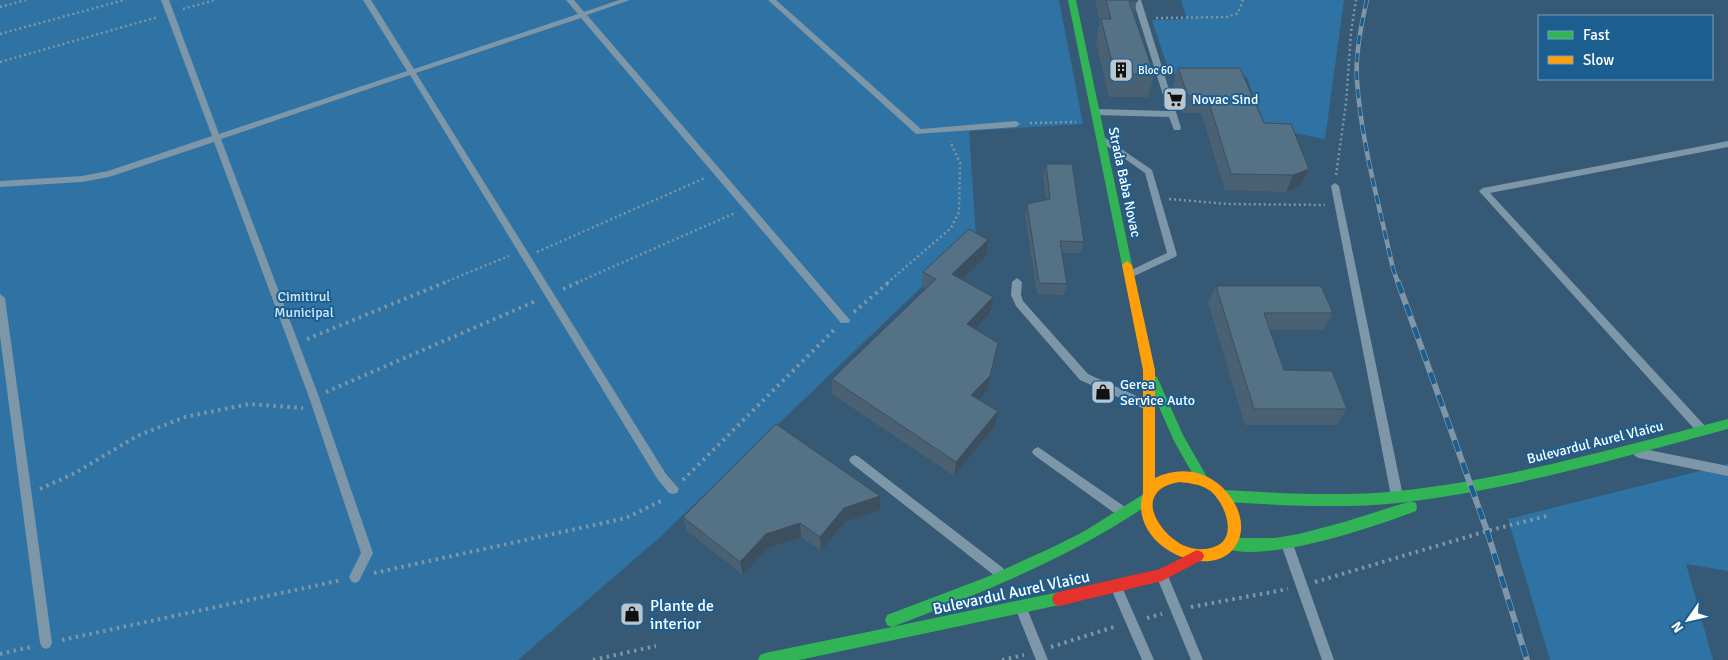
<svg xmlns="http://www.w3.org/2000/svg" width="1728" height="660" font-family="Signika,sans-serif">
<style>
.green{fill:#2e73a3}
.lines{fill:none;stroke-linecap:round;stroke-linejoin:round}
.path-far1{stroke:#7d96a8;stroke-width:2.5;stroke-dasharray:2 3;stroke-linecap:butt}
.path{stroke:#7d96a8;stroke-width:4;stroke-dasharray:2.5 4.5;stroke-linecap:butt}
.lane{fill:#7d96a8;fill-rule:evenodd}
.fast{fill:#30b455;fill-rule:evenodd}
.slow{fill:#ff9f0a;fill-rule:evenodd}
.jam{fill:#e5322d;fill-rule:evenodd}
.rail-far1-casing{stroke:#7e96a7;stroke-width:4.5}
.rail-casing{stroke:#7e96a7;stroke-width:6}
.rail-far1{stroke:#1c5e8f;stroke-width:3;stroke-dasharray:9;stroke-linecap:butt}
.rail{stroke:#1c5e8f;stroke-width:4.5;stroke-dasharray:12;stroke-linecap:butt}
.wall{fill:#496173}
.shaded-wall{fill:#3c4f5e}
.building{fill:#557186;stroke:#3c4f5e}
.labels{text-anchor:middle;stroke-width:4;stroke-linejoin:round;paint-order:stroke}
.far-poi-label{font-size:11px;fill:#fff;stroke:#1c5e8f;text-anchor:start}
.poi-label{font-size:14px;fill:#fff;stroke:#1c5e8f;text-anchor:start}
.street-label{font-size:14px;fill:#fff;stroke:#1c5e8f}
.park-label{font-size:14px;fill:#d0e9fa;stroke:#1c5e8f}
.near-street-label{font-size:16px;fill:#fff;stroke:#1c5e8f}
.near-poi-label{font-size:16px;fill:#fff;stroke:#1c5e8f;text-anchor:start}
</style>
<rect width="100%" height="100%" fill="#365a75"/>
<!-- green -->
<path class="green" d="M0,0h1059l24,124 -114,7 7,104 -317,303 -141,122h-518z
M1181,0h163l-19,139 -61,-12 -17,-50 -77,-3 -18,-54 35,-1z
M1728,464v107l-42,-7 27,96h-163l-42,-141z"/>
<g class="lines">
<!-- path-far1 -->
<path class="path-far1" d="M0,7l26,-7
M183,9l32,-9
M1156,18l72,-1 10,-4 5,-13
M0,34l124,-34
M0,62l158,-45
M1030,123l46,-1
M1336,175l10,-72 5,-71 5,-32
M1169,199l59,5 97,1
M537,252l168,-74
M443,283l66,-27
M576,283l159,-70
M887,283l64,-55 8,-16 1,-49 -10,-22"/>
<!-- path -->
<path class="path" d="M563,289l16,-7
M854,312l35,-30
M307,339l139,-57
M326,392l210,-91
M683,480l152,-151
M40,489l35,-16 62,-37 48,-19 64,-13 54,4
M374,573l252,-55 37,-18
M1315,582l172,-51 60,-15
M1191,607l97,-18
M1147,618l15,-4
M62,640l280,-60
M1051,647l66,-21
M0,654l31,-7
M593,660l63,-14
M1002,660l22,-5"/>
<!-- lane -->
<path class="lane" d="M161,0h8l50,134 188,-63 -44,-71h8l43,69 164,-55 -12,-14h8l10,12 35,-12h11l-43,15 263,305 -1,3h-8l-260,-305 -165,55 250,401 13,15 -2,4 -4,1 -4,-1 -11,-13 -248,-405 -189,64 98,258 54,156 -14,28 -4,2 -4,-2 -2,-4 12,-24 -52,-156 -95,-255 -105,35 -27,5 -82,5v-6l82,-5 26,-5 104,-35z
M768,0h8l145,129 95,-8 4,3 -4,3 -100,7z
M1133,0h8l40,128 -1,2h-6l-5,-13 -74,-2 -4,-3 4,-3 73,2z
M1104,137l48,33 25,85 -2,2 -45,21 -5,-4 2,-2 40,-19 -22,-80 -44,-31v-4z
M1728,141v6l-238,46 216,234 1,3 -1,3 -4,2 -4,-2 -219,-242 4,-3z
M1335,183l4,3 64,310 -2,4 -4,1 -4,-1 -2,-4 -60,-310z
M1017,278l5,4 -1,13 2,6 65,73 62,28 1,3 -1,3 -4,1 -4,-1 -62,-28 -64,-74 -5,-11 1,-13z
M0,294l5,4 47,345 -2,4 -4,2 -4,-2 -2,-4 -40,-307z
M1038,447l90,62 2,4 -2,4 -4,1 -4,-1 -86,-62 -2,-3 2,-3z
M1639,448l89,18v10l-89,-18 -4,-2 -2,-3 2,-3z
M855,455l4,2 144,111 2,4 -2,4 -4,2 -4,-2 -144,-113 -2,-3 2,-3z
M1287,539l4,1 2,4 41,116h-12l-41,-116 2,-4z
M1162,569l4,2 37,89h-12l-35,-85 2,-4z
M1118,585l4,2 32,73h-12l-30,-69 2,-4z
M1022,604l4,2 22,54h-12l-20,-50 2,-4z"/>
<!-- fast -->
<path class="fast" d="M1068,0h8l56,265 -5,4 -5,-4z
M1153,375l4,2 26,58 24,42 2,4 -2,4 -4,2 -4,-2 -25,-44 -27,-61 2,-3z
M1728,419v10c-109,29 -217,61 -330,74 -57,6 -116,2 -174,-1l-5,-2 -1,-4 1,-4 5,-2c58,3 117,7 174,1 112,-12 221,-44 330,-72z
M1147,492l5,2 1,4 -1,4c-81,56 -169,90 -260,125l167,-35 5,2 2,5 -2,5 -265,56h-41l2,-5 5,-2 127,-26 -5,-2 -2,-5 2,-5 100,-38 64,-29 32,-16z
M1411,501l5,2 1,4 -1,4c-42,16 -150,53 -192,37l-2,-4 2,-4 5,-2h46l24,-4 45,-12z"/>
<!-- slow -->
<path class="slow" d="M1127,261l5,4 23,105v108c31,-16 66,-3 81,28 5,10 7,22 3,33 -18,49 -113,10 -96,-46v-123l-21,-105zM1179,482c10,1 21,2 30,8 15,10 31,49 5,57 -9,3 -17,3 -26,0 -18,-5 -45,-35 -32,-53 5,-8 15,-10 23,-12z"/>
<!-- jam -->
<path class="jam" d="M1197,550l5,2 2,4 -2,4 -40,21 -103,25 -5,-2 -2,-5 2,-5 5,-2 101,-23z"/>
<!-- rail-far1 casing -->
<g class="rail-far1-casing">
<path id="rail-far1" d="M1367,0c-6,25 -12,54 -10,80 4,63 23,127 36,189l5,14"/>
</g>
<!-- rail casing -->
<g class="rail-casing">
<path id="rail" d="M1398,282l89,249 40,129"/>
</g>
<!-- rail-far1 -->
<use href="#rail-far1" class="rail-far1"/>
<!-- rail -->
<use href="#rail" class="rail"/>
</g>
<!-- wall -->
<path class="wall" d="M1095,0h42l-3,15 20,59 -6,23h-39l-13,-55 4,-21z
M1178,68l86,55 45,46 -8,16 -15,7 -61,-2 -24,-77h-19l-9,-29z
M1046,164l38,78 -3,11h-19l5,31 -3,11 -27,-1 -12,-79 2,-11 19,-4 -3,-24z
M986,256l-25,23 29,34 -15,16 23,14 -11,48 -8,9 19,11 -3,15 -41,50 -122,-82v-15l93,-90 -3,-2 1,-15z
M1216,286l117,27 -10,17h-53l14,40 63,39 -11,16h-91l-37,-123z
M880,496v14l-35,12 -24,29 -20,-14 -33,11 -25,27 -56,-44 -4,-14z"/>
<!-- shaded-wall -->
<path class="shaded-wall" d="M1309,169l-8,16 -15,7 7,-17z
M988,240l-2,16 -35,34 1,-16z
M993,297l-3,16 -25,27 2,-16z
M998,343l-11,48 -18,19 2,-15z
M998,411l-3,15 -41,50 2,-14z
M880,496v14l-35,12 -24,29 -1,-14 24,-29z
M800,523l1,14 -33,11 -25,27 -3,-13 26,-28z"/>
<!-- building -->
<path class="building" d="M1106,0h31l1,1h-9l25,73h-39l-14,-55h10z
M1178,68h62l24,55 27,1 18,45 -16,6 -62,-1 -24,-78h-19z
M1046,164h26l12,78 -24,-1 7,43 -28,-1 -12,-79 23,-5z
M969,229l19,11 -36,34 41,23 -26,27 31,19 -8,33 -19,19 27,16 -42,51 -124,-83 104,-100 -13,-7z
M1216,286h105l12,27h-69l20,57 48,1 15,38h-93z
M776,424l104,72 -36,12 -24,29 -20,-14 -34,11 -26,28 -57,-45z"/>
<!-- icons -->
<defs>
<g id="building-square" transform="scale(1.25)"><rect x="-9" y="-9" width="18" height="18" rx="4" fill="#b9c5cf" stroke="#1c5e8f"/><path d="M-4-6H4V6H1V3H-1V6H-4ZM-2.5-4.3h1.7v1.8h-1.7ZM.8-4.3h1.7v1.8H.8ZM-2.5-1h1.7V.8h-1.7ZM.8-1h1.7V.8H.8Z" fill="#111"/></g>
<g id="supermarket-square" transform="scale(1.25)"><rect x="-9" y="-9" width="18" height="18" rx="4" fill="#b9c5cf" stroke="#1c5e8f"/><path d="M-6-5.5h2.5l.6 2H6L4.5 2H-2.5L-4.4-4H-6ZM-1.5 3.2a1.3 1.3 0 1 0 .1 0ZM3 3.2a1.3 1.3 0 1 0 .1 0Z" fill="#111"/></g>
<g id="shop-square" transform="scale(1.25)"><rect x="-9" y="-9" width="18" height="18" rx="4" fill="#b9c5cf" stroke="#1c5e8f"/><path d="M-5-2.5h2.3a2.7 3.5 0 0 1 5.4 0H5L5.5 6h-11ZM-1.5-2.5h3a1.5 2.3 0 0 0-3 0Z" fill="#111"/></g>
</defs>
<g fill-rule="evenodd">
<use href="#building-square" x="1121" y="70"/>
<use href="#supermarket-square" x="1175" y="99"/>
<use href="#shop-square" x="1103" y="392"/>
<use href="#shop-square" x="632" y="614"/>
</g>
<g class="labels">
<!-- far-poi labels -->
<g class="far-poi-label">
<text x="1138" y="74">Bloc 60</text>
</g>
<!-- poi labels -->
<g class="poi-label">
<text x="1192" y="104">Novac Sind</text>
<text x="1120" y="389">Gerea<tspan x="1120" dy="16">Service Auto</tspan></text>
</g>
<!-- street labels -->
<g class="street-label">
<text transform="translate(1125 182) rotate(78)" y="5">Strada Baba Novac</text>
<text transform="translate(1595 442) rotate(-14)" y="5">Bulevardul Aurel Vlaicu</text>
</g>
<!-- park labels -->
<g class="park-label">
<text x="304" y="301">Cimitirul<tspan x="304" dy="16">Municipal</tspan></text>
</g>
<!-- near-street labels -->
<g class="near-street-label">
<text transform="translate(1011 592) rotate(-12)" y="6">Bulevardul Aurel Vlaicu</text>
</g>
<!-- near-poi labels -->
<g class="near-poi-label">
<text x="650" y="611">Plante de<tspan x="650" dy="18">interior</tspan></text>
</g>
</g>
<!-- legend -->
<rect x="1538" y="15" width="175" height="65" fill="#1c5e8f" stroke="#779ebc"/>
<rect x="1548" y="31" width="25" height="8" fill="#30b455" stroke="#779ebc"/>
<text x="1583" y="40" font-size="15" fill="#ffffff">Fast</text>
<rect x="1548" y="56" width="25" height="8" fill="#ff9f0a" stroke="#779ebc"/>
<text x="1583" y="65" font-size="15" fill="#ffffff">Slow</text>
<!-- north arrow -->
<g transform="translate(1688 620) rotate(236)" stroke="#1c5e8f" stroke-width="4" paint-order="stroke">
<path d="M0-4L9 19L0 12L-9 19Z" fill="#ffffff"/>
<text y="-8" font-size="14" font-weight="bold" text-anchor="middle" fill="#ffffff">N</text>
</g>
</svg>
